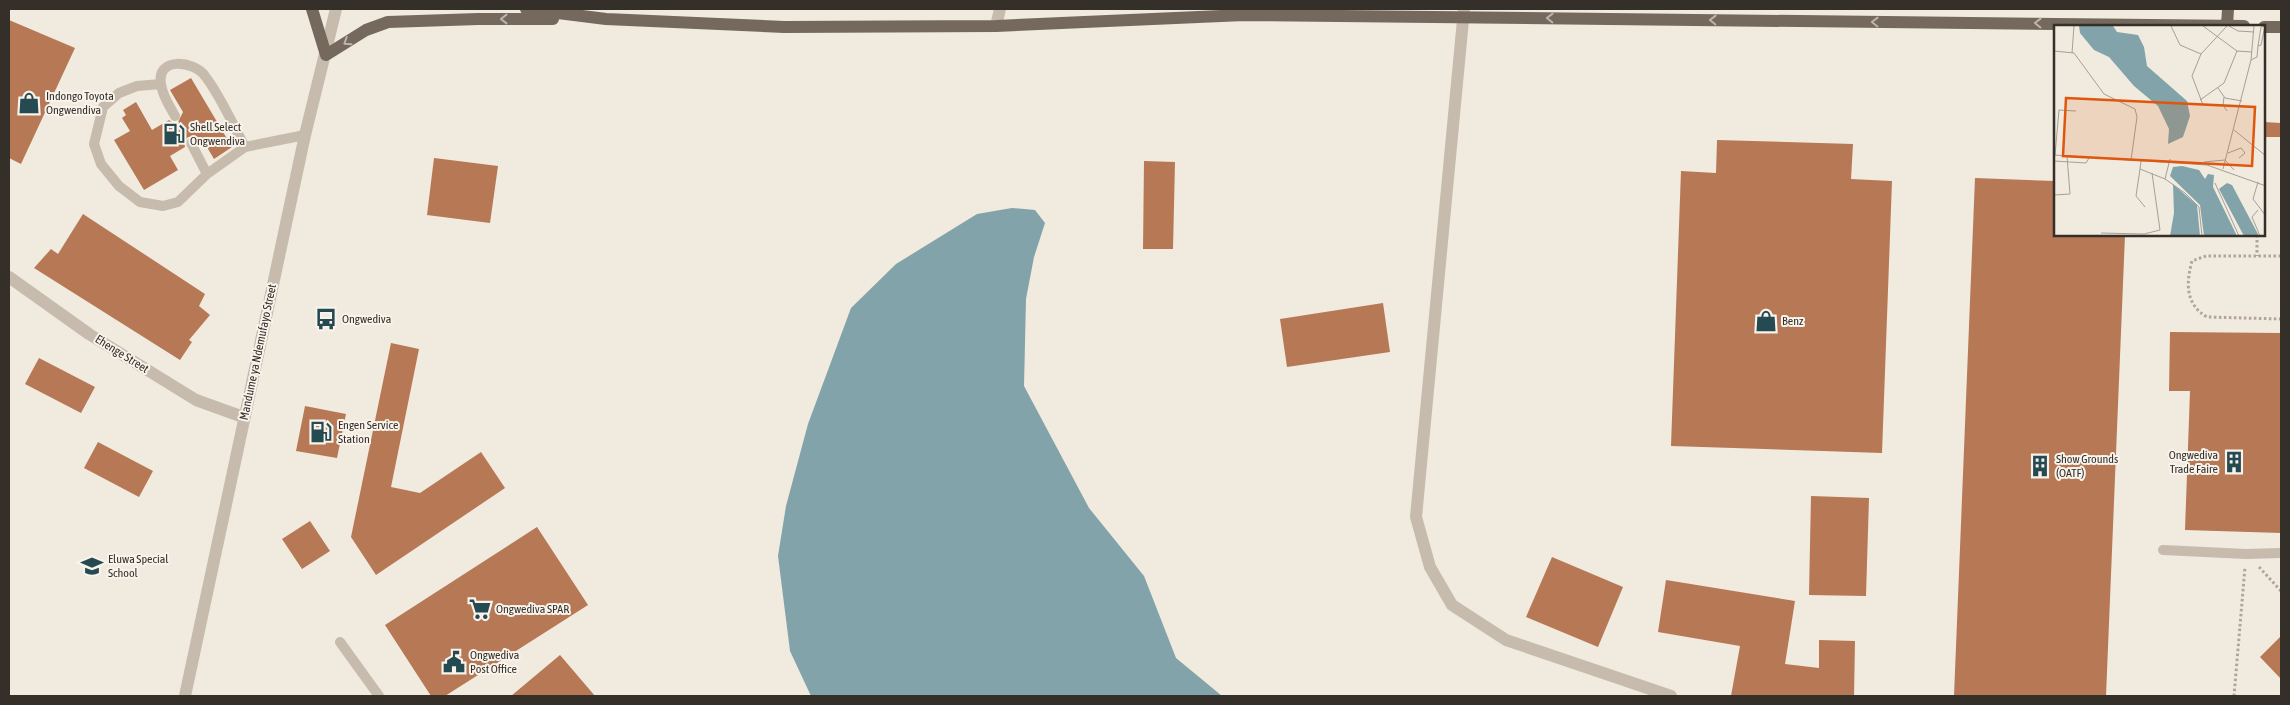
<svg xmlns="http://www.w3.org/2000/svg" width="2290" height="705" font-family="'Asap Condensed',sans-serif">
<style>
.water{fill:#81a3a9}
.building{fill:#b77855}
.lines{fill:none;stroke-linecap:round;stroke-linejoin:round}
.path{stroke:#b2a597;stroke-width:3;stroke-dasharray:2.5 2.5;stroke-linecap:butt}
.lane{stroke:#c6bbac;stroke-width:10}
.street{stroke:#c6bbac;stroke-width:12}
.primary{stroke:#75685d;stroke-width:12}
.oneway{stroke:#bdb4ab}
.labels{text-anchor:middle;stroke-width:4;stroke-linejoin:round;paint-order:stroke}
.poi-label{font-size:12px;fill:#352f2a;stroke:#f8f3eb;text-anchor:start}
.street-label{font-size:12px;fill:#352f2a;stroke:#f8f3eb}
.inset-road{fill:none;stroke:#a59f97;stroke-width:1}
.view{fill:#df570e;fill-opacity:0.15;stroke:#df570e;stroke-width:2.5}
.inset-edge{fill:none;stroke:#352f2a;stroke-width:2.5}
</style>
<rect width="100%" height="100%" fill="#f0eadf"/>
<!-- water -->
<path class="water" d="M1012,208l23,2 10,13 -11,34 -8,42 -2,87 65,122 55,68 32,82 46,38h-411l-21,-45 -12,-95 8,-50 22,-82 43,-116 45,-44 81,-50z"/>
<!-- building -->
<path class="building" d="M9,20l66,28 -54,116 -12,-6z
M191,78l41,69 -18,12 -13,-22 -4,3 -3,-3h-6l-4,5 1,5 -15,9 8,14 -34,20 -30,-50 16,-9 -8,-13 4,-3 -3,-5 13,-8 16,28 17,-10 3,2h6l5,-10 -13,-22z
M2264,122l17,1v14h-17z
M1717,140l136,4 -2,35 41,2 -10,272 -211,-7 10,-275 35,2z
M434,158l64,8 -8,57 -63,-8z
M1144,161l31,1 -2,87h-30z
M1975,178l80,3v54h70l-19,461h-152z
M83,214l122,80 -6,12 11,9 -21,25 3,2 -12,18 -146,-92 17,-19 7,5z
M1383,303l7,49 -103,15 -7,-48z
M2170,332l111,1v200l-96,-3 5,-139h-21z
M391,343l28,6 -28,138 29,6 61,-41 24,36 -129,87 -25,-38z
M39,358l56,29 -14,26 -56,-29z
M305,406l41,8 -9,44 -41,-7z
M98,442l55,29 -14,26 -55,-29z
M1811,496l58,2 -3,98 -57,-1z
M310,521l20,30 -28,18 -20,-30z
M537,527l51,78 -143,91h-14l-46,-71z
M1552,557l71,30 -25,60 -72,-30z
M1666,580l129,21 -10,63 34,4v-28l36,1 -1,55h-123l9,-50 -82,-14z
M2281,636v43l-21,-22z
M560,655l35,41h-84z"/>
<g class="lines">
<!-- path -->
<path class="path" d="M2257,235v21
M2281,256h-75l-14,5c-6,22 -7,43 15,56l74,2
M2259,567l22,24
M2234,696l11,-129"/>
<!-- lane -->
<path class="lane" d="M161,84l-24,2 -18,7 -16,14 -9,37 7,20 18,22 21,16 23,4 15,-4 29,-28 38,-27 60,-12
M175,116c-5,-9 -13,-21 -14,-32 -5,-27 32,-24 44,-8 15,19 28,49 40,71
M191,143l16,31
M2163,550l83,4 35,-1
M340,642l39,54"/>
<!-- street -->
<path class="street" d="M1464,9l-48,508 14,50 22,38 54,35 165,56
M996,26l4,-17
M9,277l80,57 107,66 47,17
M185,696l120,-561 31,-126"/>
<!-- primary -->
<path class="primary" d="M312,9l14,46 40,-25 22,-8 90,-3h75
M526,9l80,10 178,8 212,-1 248,-11 1000,11
M2227,26l1,-17
M2264,27h17"/>
</g>
<!-- one-way arrows -->
<defs><path id="oneway-chevron" d="M-2-3.5L2.5 0L-2 3.5" fill="none" stroke-width="1.6" stroke-linecap="round" stroke-linejoin="round" transform="scale(1.25)"/></defs>
<g class="oneway">
<use href="#oneway-chevron" transform="translate(1550 18) rotate(-179)"/>
<use href="#oneway-chevron" transform="translate(504 19) rotate(-180)"/>
<use href="#oneway-chevron" transform="translate(1713 20) rotate(-179)"/>
<use href="#oneway-chevron" transform="translate(1875 22) rotate(-179)"/>
<use href="#oneway-chevron" transform="translate(2038 23) rotate(-179)"/>
<use href="#oneway-chevron" transform="translate(347 42) rotate(147)"/>
</g>
<!-- icons -->
<defs>
<g id="shop-bare" transform="scale(1.725)"><path d="M-5-2.5h2.3a2.7 3.5 0 0 1 5.4 0H5L5.5 6h-11ZM-1.5-2.5h3a1.5 2.3 0 0 0-3 0Z" fill="#254a52" stroke="#f8f3eb" stroke-width="2.5" paint-order="stroke"/></g>
<g id="fuel-bare" transform="scale(1.725)"><path d="M-5.5-6h7V0h2V4h1.3V-2.5L3-4.5l.8-.8L6-3V5H2.5V1h-1V6h-7ZM-4.2-4.7v3.2H.2V-4.7Z" fill="#254a52" stroke="#f8f3eb" stroke-width="2.5" paint-order="stroke"/></g>
<g id="bus-bare" transform="scale(1.725)"><path d="M-5-6H5V4H4V6H2V4H-2V6H-4V4H-5ZM-3.5-4V0h7V-4ZM-3.5 1.2v1.5H-2V1.2ZM2 1.2v1.5H3.5V1.2Z" fill="#254a52" stroke="#f8f3eb" stroke-width="2.5" paint-order="stroke"/></g>
<g id="building-bare" transform="scale(1.725)"><path d="M-4-6H4V6H1V3H-1V6H-4ZM-2.5-4.3h1.7v1.8h-1.7ZM.8-4.3h1.7v1.8H.8ZM-2.5-1h1.7V.8h-1.7ZM.8-1h1.7V.8H.8Z" fill="#254a52" stroke="#f8f3eb" stroke-width="2.5" paint-order="stroke"/></g>
<g id="school-bare" transform="scale(1.725)"><path d="M0-5L7-2L0 1L-7-2ZM-4 1L0 2.5L4 1V4Q0 6-4 4Z" fill="#254a52" stroke="#f8f3eb" stroke-width="2.5" paint-order="stroke"/></g>
<g id="supermarket-bare" transform="scale(1.725)"><path d="M-6-5.5h2.5l.6 2H6L4.5 2H-2.5L-4.4-4H-6ZM-1.5 3.2a1.3 1.3 0 1 0 .1 0ZM3 3.2a1.3 1.3 0 1 0 .1 0Z" fill="#254a52" stroke="#f8f3eb" stroke-width="2.5" paint-order="stroke"/></g>
<g id="civic-bare" transform="scale(1.725)"><path d="M-.6-6.5H3V-4.5H.6V-3L4-1V1h2V6H-6V1h2V-1L-.6-3ZM-1.2 2.5V6h2.4V2.5Z" fill="#254a52" stroke="#f8f3eb" stroke-width="2.5" paint-order="stroke"/></g>
</defs>
<g fill-rule="evenodd">
<use href="#shop-bare" x="29" y="103"/>
<use href="#fuel-bare" x="174" y="134"/>
<use href="#bus-bare" x="326" y="319"/>
<use href="#shop-bare" x="1766" y="321"/>
<use href="#fuel-bare" x="321" y="432"/>
<use href="#building-bare" x="2234" y="462"/>
<use href="#building-bare" x="2040" y="466"/>
<use href="#school-bare" x="92" y="566"/>
<use href="#supermarket-bare" x="480" y="609"/>
<use href="#civic-bare" x="454" y="662"/>
</g>
<g class="labels">
<!-- poi labels -->
<g class="poi-label">
<text x="46" y="100">Indongo Toyota<tspan x="46" dy="14">Ongwendiva</tspan></text>
<text x="190" y="131">Shell Select<tspan x="190" dy="14">Ongwendiva</tspan></text>
<text x="342" y="323">Ongwediva</text>
<text x="1782" y="325">Benz</text>
<text x="338" y="429">Engen Service<tspan x="338" dy="14">Station</tspan></text>
<text x="2218" y="459" text-anchor="end">Ongwediva<tspan x="2218" dy="14">Trade Faire</tspan></text>
<text x="2056" y="463">Show Grounds<tspan x="2056" dy="14">(OATF)</tspan></text>
<text x="108" y="563">Eluwa Special<tspan x="108" dy="14">School</tspan></text>
<text x="496" y="613">Ongwediva SPAR</text>
<text x="470" y="659">Ongwediva<tspan x="470" dy="14">Post Office</tspan></text>
</g>
<!-- street labels -->
<g class="street-label">
<text transform="translate(258 352) rotate(-78)" y="4">Mandume ya Ndemufayo Street</text>
<text transform="translate(122 354) rotate(32)" y="4">Ehenge Street</text>
</g>
</g>
<!-- overview -->
<g transform="translate(2054 25)">
<rect width="211" height="211" fill="#f0eadf"/>
<path d="M25,1h34l4,6 21,3 6,12 3,19 40,35 3,15 -7,21 -15,7 1,-15 -11,-23 -24,-20 -25,-29 -15,-7 -14,-17zM128,141l17,4 6,9 3,-5 6,1 -1,12 24,49h-33l-4,-31 -30,-29 3,-9zM173,158l5,2 27,51h-15l-25,-47zM119,159l24,21 3,31h-30l4,-23z" fill="#81a3a9"/>
<path class="inset-road" d="M117,1l9,19 21,9M149,1l34,25 15,1M175,1l9,5 16,1M211,1l-4,19 -3,1 3,-19zM0,26l20,2 30,41 31,15 2,8 -6,43M18,28l2,-27M197,35l6,-3 1,-11M164,63l7,10 17,3M170,72l-1,8 4,6M146,75l24,-17 13,-32M149,80l-11,-29 9,-22 26,-28M180,105l32,26M174,128l13,-5 4,5 -6,5M0,130l153,10 59,21M1,130l4,-45 17,1M116,134l-5,20 20,14 14,14 3,29M0,136l32,2 3,-5M87,136l-1,8 25,10M150,137l21,-2 9,10M86,144l-4,27 9,11M169,144l28,-109 3,-34M204,157l-5,17 13,17M161,158l24,53M0,170l16,-1 -3,-38M204,185l-6,7 8,19M47,208l43,1 16,-4 -8,-57"/>
<path class="view" d="M12,73l189,9 -3,59 -189,-10z"/>
<rect width="211" height="211" class="inset-edge"/>
</g>
<!-- border -->
<rect width="2290" height="705" fill="none" stroke="#352f2a" stroke-width="20"/>
</svg>
